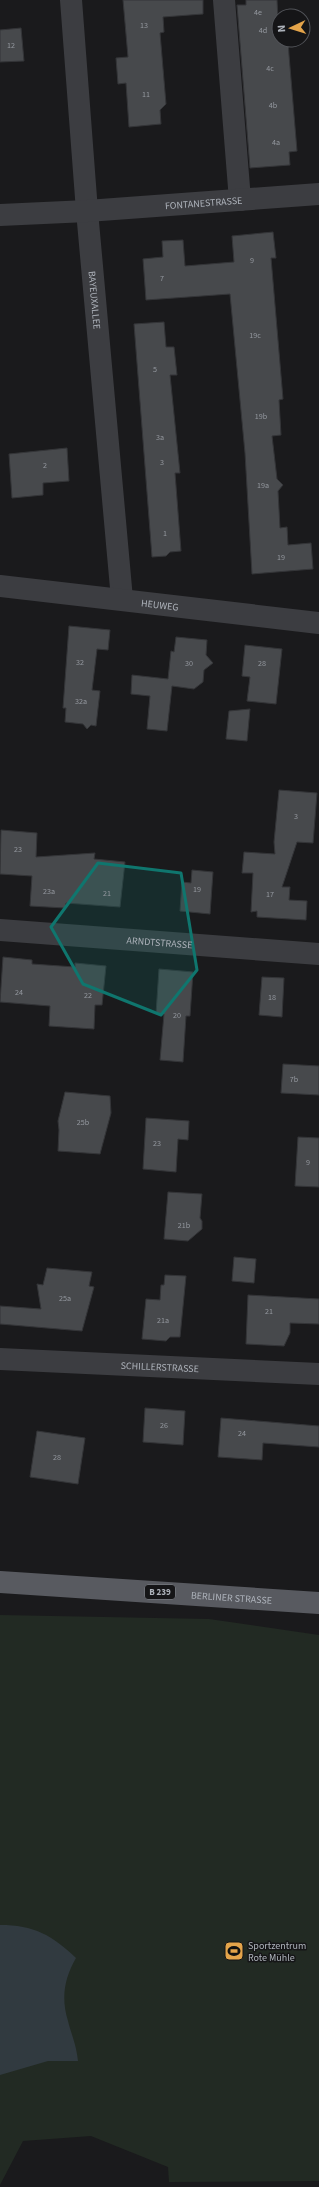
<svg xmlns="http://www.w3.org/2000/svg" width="319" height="2187" font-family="'Source Sans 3',sans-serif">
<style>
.green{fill:#222a23}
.water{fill:#313a40}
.building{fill:#47494c;stroke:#343538}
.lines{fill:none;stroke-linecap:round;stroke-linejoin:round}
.minor{stroke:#3c3d41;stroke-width:22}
.major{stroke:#585a60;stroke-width:22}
.marked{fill:#0f766e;fill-opacity:0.2;stroke:#0f766e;stroke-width:3;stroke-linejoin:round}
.labels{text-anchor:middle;stroke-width:3;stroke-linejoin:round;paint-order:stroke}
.number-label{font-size:8px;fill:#94989f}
.shield{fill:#151517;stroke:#80848a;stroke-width:1}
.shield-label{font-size:9px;font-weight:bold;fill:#aeb3bb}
.street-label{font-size:10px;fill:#aeb3bb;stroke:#151517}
.poi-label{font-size:10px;fill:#aeb3bb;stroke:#151517;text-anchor:start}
</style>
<rect width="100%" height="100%" fill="#1a1a1c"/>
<!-- green -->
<path class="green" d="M0,1615l209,4 110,16v546l-150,1 -1,-15 -77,-31 -68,5 -23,44z"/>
<!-- water -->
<path class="water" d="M0,1925c34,0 52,10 76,33 -12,21 -15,40 -8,63 4,16 8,22 10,40h-30l-48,14z"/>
<!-- building -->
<path class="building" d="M123,0h80v14l-40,3 1,15 -4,1 6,71 -6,6 1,14 -32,3 -3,-44 -8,1 -2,-26 12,-1z
M246,0h31l2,40h9l1,15 8,96 -8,1 1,13 -40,3 -13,-163h9z
M21,28l3,33 -24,1v-32z
M273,232l3,26h-5l12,141 -4,1 2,35 -9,1 5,43 6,6 -5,6 2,37 7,-1 1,18 23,-2 2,26 -61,5 -7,-121 -15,-159 -84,6 -3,-41 20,-2 -1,-16 21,-1 2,26 49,-4 -2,-26z
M164,322l2,25h8l3,28h-7l10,98h-5l6,78 -11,1 -4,4 -14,1 -18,-233z
M67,448l2,33 -26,2v12l-31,3 -3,-44z
M69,626l41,4 -2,20 -11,-1 -5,41 8,1 -4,35 -5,-1 -4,4 -4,-5 -18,-2 1,-14h-3z
M176,637l31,3 -1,15 7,8 -9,7 -1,12 -9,7 -22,-3 -5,45 -20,-2 3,-33 -19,-2 1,-19 36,4 3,-28 3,1z
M245,645l37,4 -6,55 -29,-3 3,-24 -8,-1z
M250,709l-3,32 -21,-2 3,-28z
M279,790l38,3 -4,50 -16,-1 -15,45h8l-1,13 18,1 -1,19 -49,-3v-6l-6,1 2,-39h-11l2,-21 31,2 -1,-12z
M1,830l36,3 -1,24 59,-4 -1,6 31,3 -5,45 -54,-4 -1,5 -35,-2 2,-30 -32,-2z
M192,870l21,2 -3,42 -30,-3 2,-29 9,1z
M3,957l29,3v4l43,3v-4l31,3 -4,39h-7l-1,24 -45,-3 1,-20 -50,-4z
M159,969l34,3 -3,44h-4l-3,46 -23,-2 4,-46h-8z
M262,977l22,1 -2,39 -23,-2z
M283,1064l36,2v29l-38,-2z
M65,1092l45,4 1,17 -11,41 -42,-3 1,-21 -1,-9z
M146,1118l43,3 -1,19 -10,-1 -2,33 -33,-3z
M298,1137l21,1v49l-24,-1z
M168,1192l34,2 -2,24 2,3v8l-14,12 -24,-2z
M234,1257l22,2 -2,24 -22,-2z
M47,1268l45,4 -3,14 5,1 -12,44 -82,-7v-18l41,3 -4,-25 6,1z
M165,1275l21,1 -6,61h-10l-4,4 -24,-2 4,-40 14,1 1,-15h3z
M248,1295l71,4v25l-29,-1v10l-6,13 -38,-2z
M145,1408l40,3 -2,34 -40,-3z
M221,1418l98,8v21l-56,-4 -1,17 -44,-3z
M37,1431l48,7 -7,46 -48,-7z"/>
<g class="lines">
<!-- minor -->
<g class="minor">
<path id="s1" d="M71,0l16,211 35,388"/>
<path d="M224,0l16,200"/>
<path id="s2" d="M0,215l87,-4 232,-17"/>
<path id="s3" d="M0,586l319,37"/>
<path id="s4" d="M0,930l319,24"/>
<path id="s5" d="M0,1359l319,15"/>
</g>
<!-- major -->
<path class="major" id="s6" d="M0,1582l319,21"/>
</g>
<!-- marked area -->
<path class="marked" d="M98,863l83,10 16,97 -36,45 -78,-31 -32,-57z"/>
<!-- icons -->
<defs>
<g id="stadium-square" transform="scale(1)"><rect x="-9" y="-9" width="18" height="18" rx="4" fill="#e4a44a" stroke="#151517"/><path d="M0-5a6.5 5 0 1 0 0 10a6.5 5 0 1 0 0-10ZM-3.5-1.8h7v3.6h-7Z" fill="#111"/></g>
</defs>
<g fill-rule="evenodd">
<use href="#stadium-square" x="234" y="1951"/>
</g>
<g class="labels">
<!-- number labels -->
<g class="number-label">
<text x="258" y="15">4e</text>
<text x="144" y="28">13</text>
<text x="263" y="33">4d</text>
<text x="11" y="48">12</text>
<text x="270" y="71">4c</text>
<text x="146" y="97">11</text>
<text x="273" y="108">4b</text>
<text x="276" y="145">4a</text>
<text x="252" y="263">9</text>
<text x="162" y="281">7</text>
<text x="255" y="338">19c</text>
<text x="155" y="372">5</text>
<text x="261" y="419">19b</text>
<text x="160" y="440">3a</text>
<text x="162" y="465">3</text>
<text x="45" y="468">2</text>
<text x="263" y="488">19a</text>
<text x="165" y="536">1</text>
<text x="281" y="560">19</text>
<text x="80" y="665">32</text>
<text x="189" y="666">30</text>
<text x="262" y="666">28</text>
<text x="81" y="704">32a</text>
<text x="296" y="819">3</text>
<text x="18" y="852">23</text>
<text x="197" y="892">19</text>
<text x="49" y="894">23a</text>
<text x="107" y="896">21</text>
<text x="270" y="897">17</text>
<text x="19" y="995">24</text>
<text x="88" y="998">22</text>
<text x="272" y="1000">18</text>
<text x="177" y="1018">20</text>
<text x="294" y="1082">7b</text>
<text x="83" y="1125">25b</text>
<text x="157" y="1146">23</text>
<text x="308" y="1165">9</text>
<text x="184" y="1228">21b</text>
<text x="65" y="1301">25a</text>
<text x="269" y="1314">21</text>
<text x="163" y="1323">21a</text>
<text x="164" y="1428">26</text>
<text x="242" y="1436">24</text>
<text x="57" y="1460">28</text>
</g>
<!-- shield labels -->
<rect class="shield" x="145" y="1585" width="30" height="14" rx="3"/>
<g class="shield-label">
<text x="160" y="1595">B 239</text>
</g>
<!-- street labels -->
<g class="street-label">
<text dy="4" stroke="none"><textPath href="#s2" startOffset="204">FONTANESTRASSE</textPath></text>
<text dy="4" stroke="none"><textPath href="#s1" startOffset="301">BAYEUXALLEE</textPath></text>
<text dy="4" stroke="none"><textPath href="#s3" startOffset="161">HEUWEG</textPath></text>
<text dy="4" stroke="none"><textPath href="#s4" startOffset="160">ARNDTSTRASSE</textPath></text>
<text dy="4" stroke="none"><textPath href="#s5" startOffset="160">SCHILLERSTRASSE</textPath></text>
<text dy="4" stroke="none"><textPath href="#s6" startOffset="232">BERLINER STRASSE</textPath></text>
</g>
<!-- poi labels -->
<g class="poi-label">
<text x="248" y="1949">Sportzentrum<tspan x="248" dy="12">Rote Mühle</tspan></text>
</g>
</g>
<!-- north arrow -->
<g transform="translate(291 28) rotate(266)"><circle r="19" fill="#151517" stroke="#525459"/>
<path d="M0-3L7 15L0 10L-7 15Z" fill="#e4a44a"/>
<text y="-6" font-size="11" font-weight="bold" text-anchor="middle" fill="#aeb3bb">N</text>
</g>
</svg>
